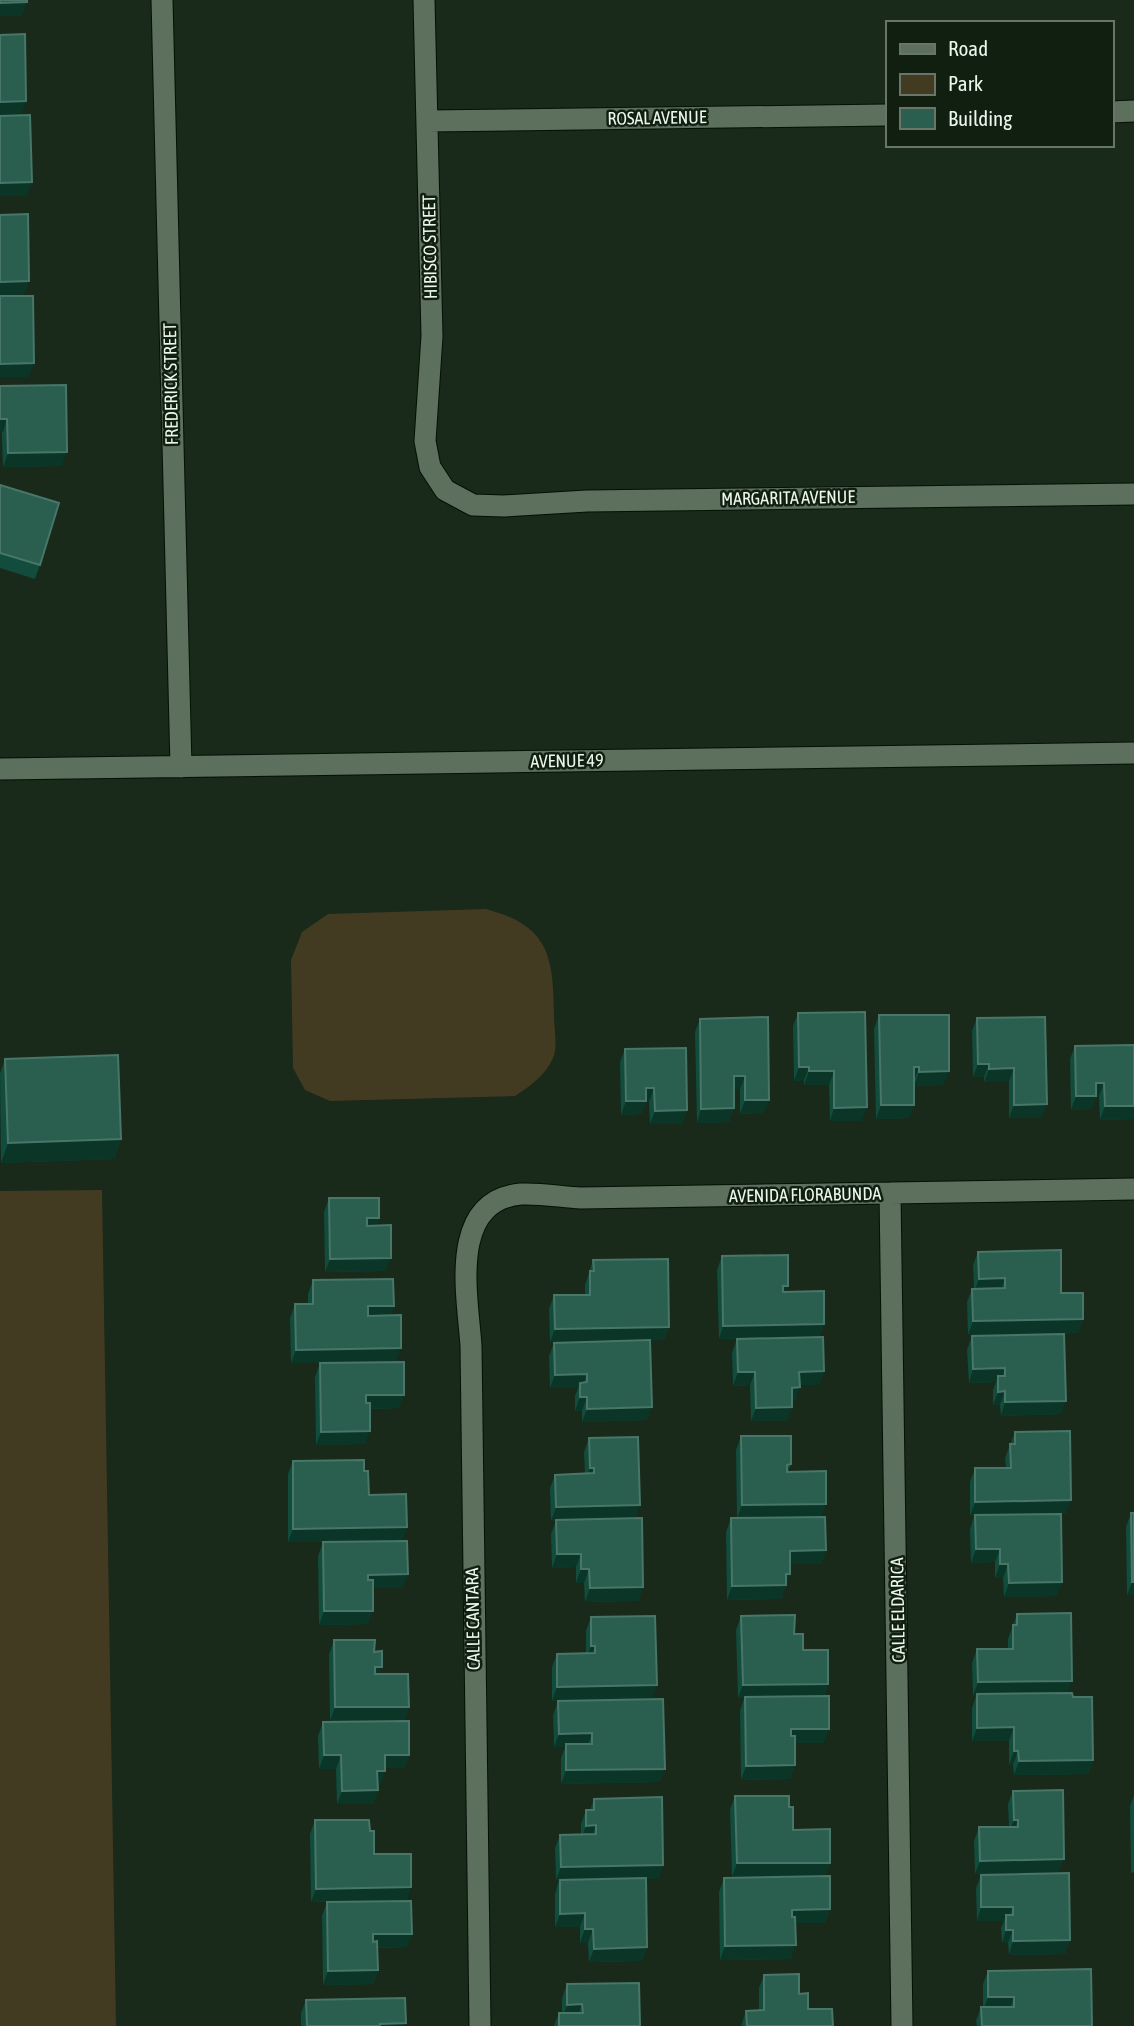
<svg xmlns="http://www.w3.org/2000/svg" width="1134" height="2026" font-family="'Asap Condensed',sans-serif">
<style>
.green{fill:#423b21}
.lines{fill:none;stroke-linecap:round;stroke-linejoin:round}
.minor-casing{stroke:#041105;stroke-width:23}
.minor{stroke:#5d6f5d;stroke-width:21}
.wall{fill:#124c3c}
.shaded-wall{fill:#0b3627}
.building{fill:#2a5e4f;stroke:#487668;stroke-width:2}
.labels{text-anchor:middle;stroke-width:5;stroke-linejoin:round;paint-order:stroke}
.street-label{font-size:18px;fill:#ecf7ec;stroke:#101f10}
</style>
<rect width="100%" height="100%" fill="#19291a"/>
<!-- green -->
<path class="green" d="M486,909c64,17 67,48 68,106 0,12 4,33 -1,43 -8,18 -23,28 -38,38l-185,5 -25,-11 -12,-22 -2,-108 11,-28 26,-18z
M102,1190l14,836h-116v-835z"/>
<g class="lines">
<!-- minor casing -->
<g class="minor-casing">
<path id="minor" d="M162,0l19,767
M424,0l8,336 -7,105 5,26 15,23 28,15 31,1 83,-5 547,-7
M1111,112l23,-1
M427,121l460,-6
M0,769l1134,-16
M890,1193l12,833
M480,2026l-9,-680c-3,-48 -24,-145 50,-152 19,-1 41,3 60,4l553,-9"/>
</g>
<!-- minor -->
<use href="#minor" class="minor"/>
</g>
<!-- wall -->
<path class="wall" d="M0,386l62,80 -59,1z
M0,485l40,80 -5,14 -35,-11z
M798,1013l64,108h-32l-1,-36h-25v-5l-10,1 -1,-55z
M879,1015l65,70 -30,1 -5,32 -33,1 -2,-90z
M768,1017l-4,96 -24,1v-25h-6v19l-5,14 -32,1 -2,-91 5,-13z
M1045,1017l-3,101h-33v-36h-25v-5h-11l-1,-46 5,-13z
M1134,1045v69l-2,5 -32,1 -1,-24 -3,1 -5,12 -20,1 -1,-51 5,-13z
M625,1049l62,61 -5,14h-32l-1,-22h-3l-5,12 -20,1 -1,-53z
M5,1059l116,80 -7,20 -113,4 -1,-90z
M329,1198l50,20 -3,8 10,45 -61,1 -1,-60z
M978,1252l83,41 22,26 -5,14 -110,2 -1,-33 5,-13 2,-1 -1,-23z
M722,1256l64,36 38,32 -5,13 -100,2 -2,-69z
M593,1260l76,67 -5,13 -114,2 -1,-33 5,-14h31v-10z
M313,1280l81,26 -4,10 -99,47 -1,-45 5,-14h13v-10z
M972,1336l89,78 -60,2 -1,-11h-7v-15l3,-8 -27,1 -2,-33z
M737,1339l87,32 -5,14h-19l-5,16h-3v6l-5,14h-36l-1,-36 -17,1 -1,-33z
M554,1343l93,77 -65,2v-11h-7v-15l3,-8h-28l-1,-32z
M320,1363l79,45 -29,1 -5,35 -49,1 -1,-68z
M1015,1432l51,82h-5l-4,82 -53,1 -1,-19h-8v-16l-24,1 -1,-34 4,-13h-4v-34l5,-14h31l-1,-10z
M741,1436l50,28 -3,8 33,45 5,33 -5,14h-31v10l-9,25 -54,1 -1,-68 5,-14h6l-1,-68z
M589,1438l51,67 -5,13 8,69 -5,14 -53,1 -1,-19h-8v-16l-24,1 -1,-34 5,-13h-5l-1,-33 5,-13 30,-1 -1,-22z
M293,1461l71,10 5,24 38,32 -5,14 -114,1v-68z
M1131,1513l3,82h-7l-1,-68z
M323,1542l80,46h-30l-5,36 -49,1 -1,-69z
M1017,1614l51,79 5,4 20,63 -5,14 -74,1 -1,-10h-4v-24h-37v-33l4,-12h-3l-1,-33 5,-14h31v-10z
M741,1616l53,18 9,16 25,34 -4,12v47h-29v22l-5,14 -49,1 -1,-69 4,-13h-6l-2,-68z
M591,1617l66,68 -5,13 -100,3v-34l5,-13 29,-1v-22z
M334,1640l40,12 5,22 30,33 -5,13 -74,1 -1,-67z
M558,1701l102,81 -99,2v-26l4,-11h-11l-1,-32z
M323,1722l86,33 -5,13h-19l-4,16h-3v6l-5,14h-36l-1,-35h-17l-1,-33z
M1013,1791l46,81 -84,2 -1,-33 5,-14h30l-1,-23z
M1134,1795v77l-3,1 -1,-67z
M735,1796l54,11 4,23 37,33 -5,13 -93,1 -2,-68z
M594,1799l69,66 -5,14h-12l1,68 -5,14 -53,1 -1,-19h-8v-16h-25v-33l4,-14h-3l-1,-32 5,-13 21,-1v-10l5,-14h4z
M315,1820l55,11 4,23 37,33 -5,13 -95,2 -1,-68z
M981,1875l89,65 -5,14 -56,1 -1,-12h-6l-1,-15 3,-7h-27l-1,-33z
M724,1878l106,31 -5,14h-30l-4,36 -71,1 -1,-68z
M327,1902l80,45 -30,1 1,22 -5,14 -50,1 -1,-69z
M988,1971l104,55h-115l-1,-5 5,-14h2v-23z
M764,1975l35,19 9,15 25,17h-92l5,-15h13v-23z
M567,1984l73,42h-86l5,-13h3v-15z
M306,2000l100,23 -1,3h-104v-13z"/>
<!-- shaded-wall -->
<path class="shaded-wall" d="M27,2l-5,14h-22v-13z
M26,101l-4,14h-22v-13z
M32,182l-5,14h-27v-13z
M29,281l-5,14h-24v-13z
M34,363l-5,14h-29v-13z
M0,419h7l-4,13h-3z
M67,452l-5,14 -59,1 5,-14z
M978,1064h11l-5,13h-11z
M799,1067h10l-5,13 -10,1z
M914,1067h5l-5,14z
M1014,1068l-5,14h-25l5,-13z
M809,1071h25l-5,14h-25z
M949,1071l-5,14 -30,1 5,-14z
M734,1076h11l-5,13h-11z
M1096,1083h8l-5,13 -3,1 -5,12 -20,1 5,-14z
M646,1088h8l-5,14h-3l-5,12 -20,1 5,-14z
M745,1100h24l-5,13 -24,1z
M1047,1104l-5,14h-33l5,-13z
M881,1105h33l-5,13 -33,1z
M1105,1106h29v8l-2,5 -32,1z
M867,1107l-5,14h-32l4,-13z
M734,1108l-5,14 -32,1 4,-14z
M687,1110l-5,14h-32l5,-13z
M121,1139l-7,20 -113,4 7,-20z
M367,1218h12l-5,13h-12z
M391,1258l-5,13 -61,1 5,-13z
M1005,1278l-5,14h-26l5,-13z
M783,1286h5l-5,13z
M368,1306h26l-5,13 -26,1z
M1083,1319l-5,14 -110,2 5,-14z
M824,1324l-5,13 -100,2 4,-13z
M669,1327l-5,13 -114,2 5,-13z
M401,1348l-5,14 -105,1 5,-13z
M1005,1368l-5,14 -2,-6 -2,6 -27,1 4,-14z
M824,1371l-5,14h-24l4,-13z
M738,1372h17l-5,13 -17,1z
M587,1374l-5,14 -2,-5 -2,5h-28l5,-13z
M800,1387l-5,14h-8l5,-13z
M1005,1391l-5,14h-7l5,-13z
M366,1395h38l-5,13 -38,1z
M580,1397h7l-5,14h-7z
M1066,1401l-5,13 -60,2 4,-14z
M652,1407l-5,13 -65,2 5,-13z
M792,1407l-5,14h-36l5,-13z
M370,1431l-5,13 -49,1 5,-13z
M590,1468h4l-5,13 -4,1z
M1071,1500l-5,14 -96,2 5,-14z
M826,1504l-5,13 -84,2 5,-14z
M640,1505l-5,13 -84,3 5,-14z
M407,1527l-5,14 -114,1 5,-13z
M976,1549h24l-5,13 -24,1z
M826,1550l-5,14h-36l5,-13z
M557,1554h24l-5,13 -24,1z
M1000,1564h8l-5,14h-8z
M581,1569h8l-5,14h-8z
M408,1574l-5,14h-40l5,-13z
M786,1574h4l-9,25 -54,1 5,-14z
M1062,1582l-5,14 -53,1 5,-14z
M1132,1582h2v13h-7z
M643,1587l-5,14 -53,1 5,-14z
M324,1611h49l-5,13 -49,1z
M591,1646h4l-5,14h-4z
M375,1667h7l-5,13h-7z
M1072,1681l-5,13 -94,2 5,-14z
M828,1684l-5,14h-85l5,-13z
M657,1685l-5,13 -100,3 5,-14z
M335,1707h74l-5,13 -74,1z
M1014,1727l-5,14h-37l5,-13z
M791,1729h38l-5,14h-38z
M592,1733l-5,14 -21,-3 -1,3h-11l5,-13z
M1014,1751h4l-5,14h-4z
M324,1755h17l-5,14h-17z
M385,1755h24l-5,13h-24z
M1093,1760l-5,14 -74,1 5,-14z
M795,1765l-5,14 -49,1 5,-14z
M665,1769l-5,13 -99,2 5,-14z
M377,1771h8l-4,13h-9z
M378,1790l-5,14h-36l5,-13z
M1014,1820h4l-5,13h-4z
M596,1825l-5,14h-10l5,-13z
M1064,1859l-5,13 -84,2 5,-13z
M737,1863h93l-5,13 -93,1z
M663,1865l-5,14 -102,1 5,-13z
M411,1887l-5,13 -95,2 5,-13z
M981,1907h32l-5,13 -2,-5 -2,6h-27z
M830,1909l-5,14h-38l5,-13z
M585,1913l-5,14h-25l5,-13z
M585,1929h8l-5,14h-8z
M1006,1930h7l-5,13h-6z
M373,1934h39l-5,13 -39,1z
M1070,1940l-5,14 -56,1 4,-14z
M796,1945l-5,14 -71,1 5,-14z
M647,1947l-5,14 -53,1 5,-13z
M378,1970l-5,14 -50,1 5,-14z
M988,1997h26l-5,13 -26,1z
M582,2004l-5,14 -15,1 5,-14z
M406,2023l-1,3h-25v-2z"/>
<!-- building -->
<path class="building" d="M0,0h27v2l-27,1z
M25,34l1,67 -26,1v-67z
M30,115l2,67 -32,1v-67z
M28,214l1,67 -29,1v-67z
M0,296h33l1,67 -34,1z
M66,385l1,67 -59,1 -1,-34h-7v-33z
M0,485l59,18 -19,62 -40,-12z
M865,1012l2,95 -33,1v-37h-25v-4h-10l-1,-54z
M879,1015h70v56l-30,1v-5h-5v38h-33z
M768,1017l1,83h-24v-24h-11v32l-33,1 -1,-90z
M1045,1017l2,87 -33,1v-37l-25,1v-5h-11l-1,-46z
M1134,1045v61h-29l-1,-23h-8v13h-20l-1,-50z
M686,1048l1,62 -32,1 -1,-23h-8v13h-20l-1,-52z
M118,1055l3,84 -113,4 -3,-84z
M329,1198h50v20h-12v8l24,-1v33l-61,1z
M1061,1250v43h22v26l-110,2 -1,-32 33,-1v-10l-26,1 -1,-27z
M788,1255v31h-5v6l41,-1v33l-101,2 -1,-70z
M668,1259l1,68 -114,2 -1,-34h36v-24h4l-1,-11z
M393,1279l1,27h-26v10l33,-1v33l-105,2 -1,-46h18v-24z
M1064,1334l2,67 -61,1v-11l-7,1v-16h7v-8l-32,1 -1,-33z
M823,1337l1,34 -25,1 1,15 -8,1v19l-36,1 -1,-36h-17l-1,-33z
M650,1340l2,67 -65,2v-12h-7v-14l7,-1v-8l-32,1 -1,-32z
M404,1362v33h-38v8h4v28l-49,1 -1,-69z
M1070,1431l1,69 -96,2v-34h36l-1,-24h5v-12z
M741,1436h50v28l-4,1v7l39,-1v33l-84,1z
M638,1437l2,68 -84,2 -1,-32 39,-2v-5h-4l-1,-30z
M364,1460v11h4l1,24 37,-1 1,33 -114,2v-68z
M1131,1513h3v69h-2z
M1061,1514l1,68 -53,1 -1,-19h-8v-15h-24l-1,-34z
M825,1517l1,33 -36,1v23h-4v11l-54,1 -1,-68z
M642,1518l1,69 -53,1 -1,-19h-8v-15h-24l-1,-34z
M407,1541l1,33 -40,1v5h5v31h-49l-1,-69z
M1071,1613l1,68 -94,1 -1,-33h36v-24h4v-11z
M795,1615l-1,19h9v16h25v34l-85,1 -2,-69z
M655,1616l2,69 -100,2v-33l38,-1v-7h-4v-29z
M334,1640h41l-1,12 8,-1v16h-7v7h33l1,33h-74z
M1072,1693l1,4h19l1,63 -74,1 -1,-10h-4v-24l-37,1v-34z
M829,1696v33h-38v7h4v29l-49,1 -1,-69z
M663,1699l2,70 -99,1v-26h26v-11l-33,1 -1,-33z
M409,1721v34h-24v16h-8l1,19 -36,1 -1,-36h-17l-1,-33z
M1063,1790l1,69 -84,2 -1,-34h39v-7h-4l-1,-29z
M735,1796h54v11h4v23l37,-1v34h-93z
M662,1797l1,68 -102,2 -1,-32 36,-1v-9l-10,1v-16h8v-11z
M315,1820h54l1,11h4v23h37v33l-95,2z
M1069,1873l1,67 -57,1v-11h-7v-15h7v-8h-32v-32z
M830,1876v33l-38,1v7h3l1,28 -71,1 -1,-68z
M646,1878l1,69 -53,2 -1,-20h-8v-16l-25,1v-34z
M411,1901l1,33h-39v8l4,-1 1,29 -50,1 -1,-69z
M1091,1969l1,57h-110l-1,-19h33v-10h-26v-26z
M799,1974v20l9,-1v16h24l1,17h-86l-1,-15 18,-1v-35z
M639,1983l1,43h-81v-13h24l-1,-9 -15,1v-21z
M405,1998l1,25 -26,1v2h-73l-1,-26z"/>
<g class="labels">
<!-- street labels -->
<g class="street-label">
<text transform="translate(657 118) rotate(-1)" y="6">ROSAL AVENUE</text>
<text transform="translate(430 247) rotate(-91)" y="6">HIBISCO STREET</text>
<text transform="translate(171 384) rotate(-91)" y="6">FREDERICK STREET</text>
<text transform="translate(788 498) rotate(-1)" y="6">MARGARITA AVENUE</text>
<text transform="translate(567 761) rotate(-1)" y="6">AVENUE 49</text>
<text transform="translate(805 1195) rotate(-1)" y="6">AVENIDA FLORABUNDA</text>
<text transform="translate(898 1610) rotate(-91)" y="6">CALLE ELDARICA</text>
<text transform="translate(473 1619) rotate(-91)" y="6">CALLE CANTARA</text>
</g>
</g>
<!-- legend -->
<rect x="886" y="21" width="228" height="126" fill="#101f10" stroke="#687568" stroke-width="2"/>
<rect x="900" y="44" width="35" height="10" fill="#5d6f5d" stroke="#687568" stroke-width="2"/>
<text x="948" y="56" font-size="21" fill="#ecf7ec">Road</text>
<rect x="900" y="74" width="35" height="21" fill="#423b21" stroke="#687568" stroke-width="2"/>
<text x="948" y="91" font-size="21" fill="#ecf7ec">Park</text>
<rect x="900" y="108" width="35" height="21" fill="#2a5e4f" stroke="#687568" stroke-width="2"/>
<text x="948" y="126" font-size="21" fill="#ecf7ec">Building</text>
</svg>
